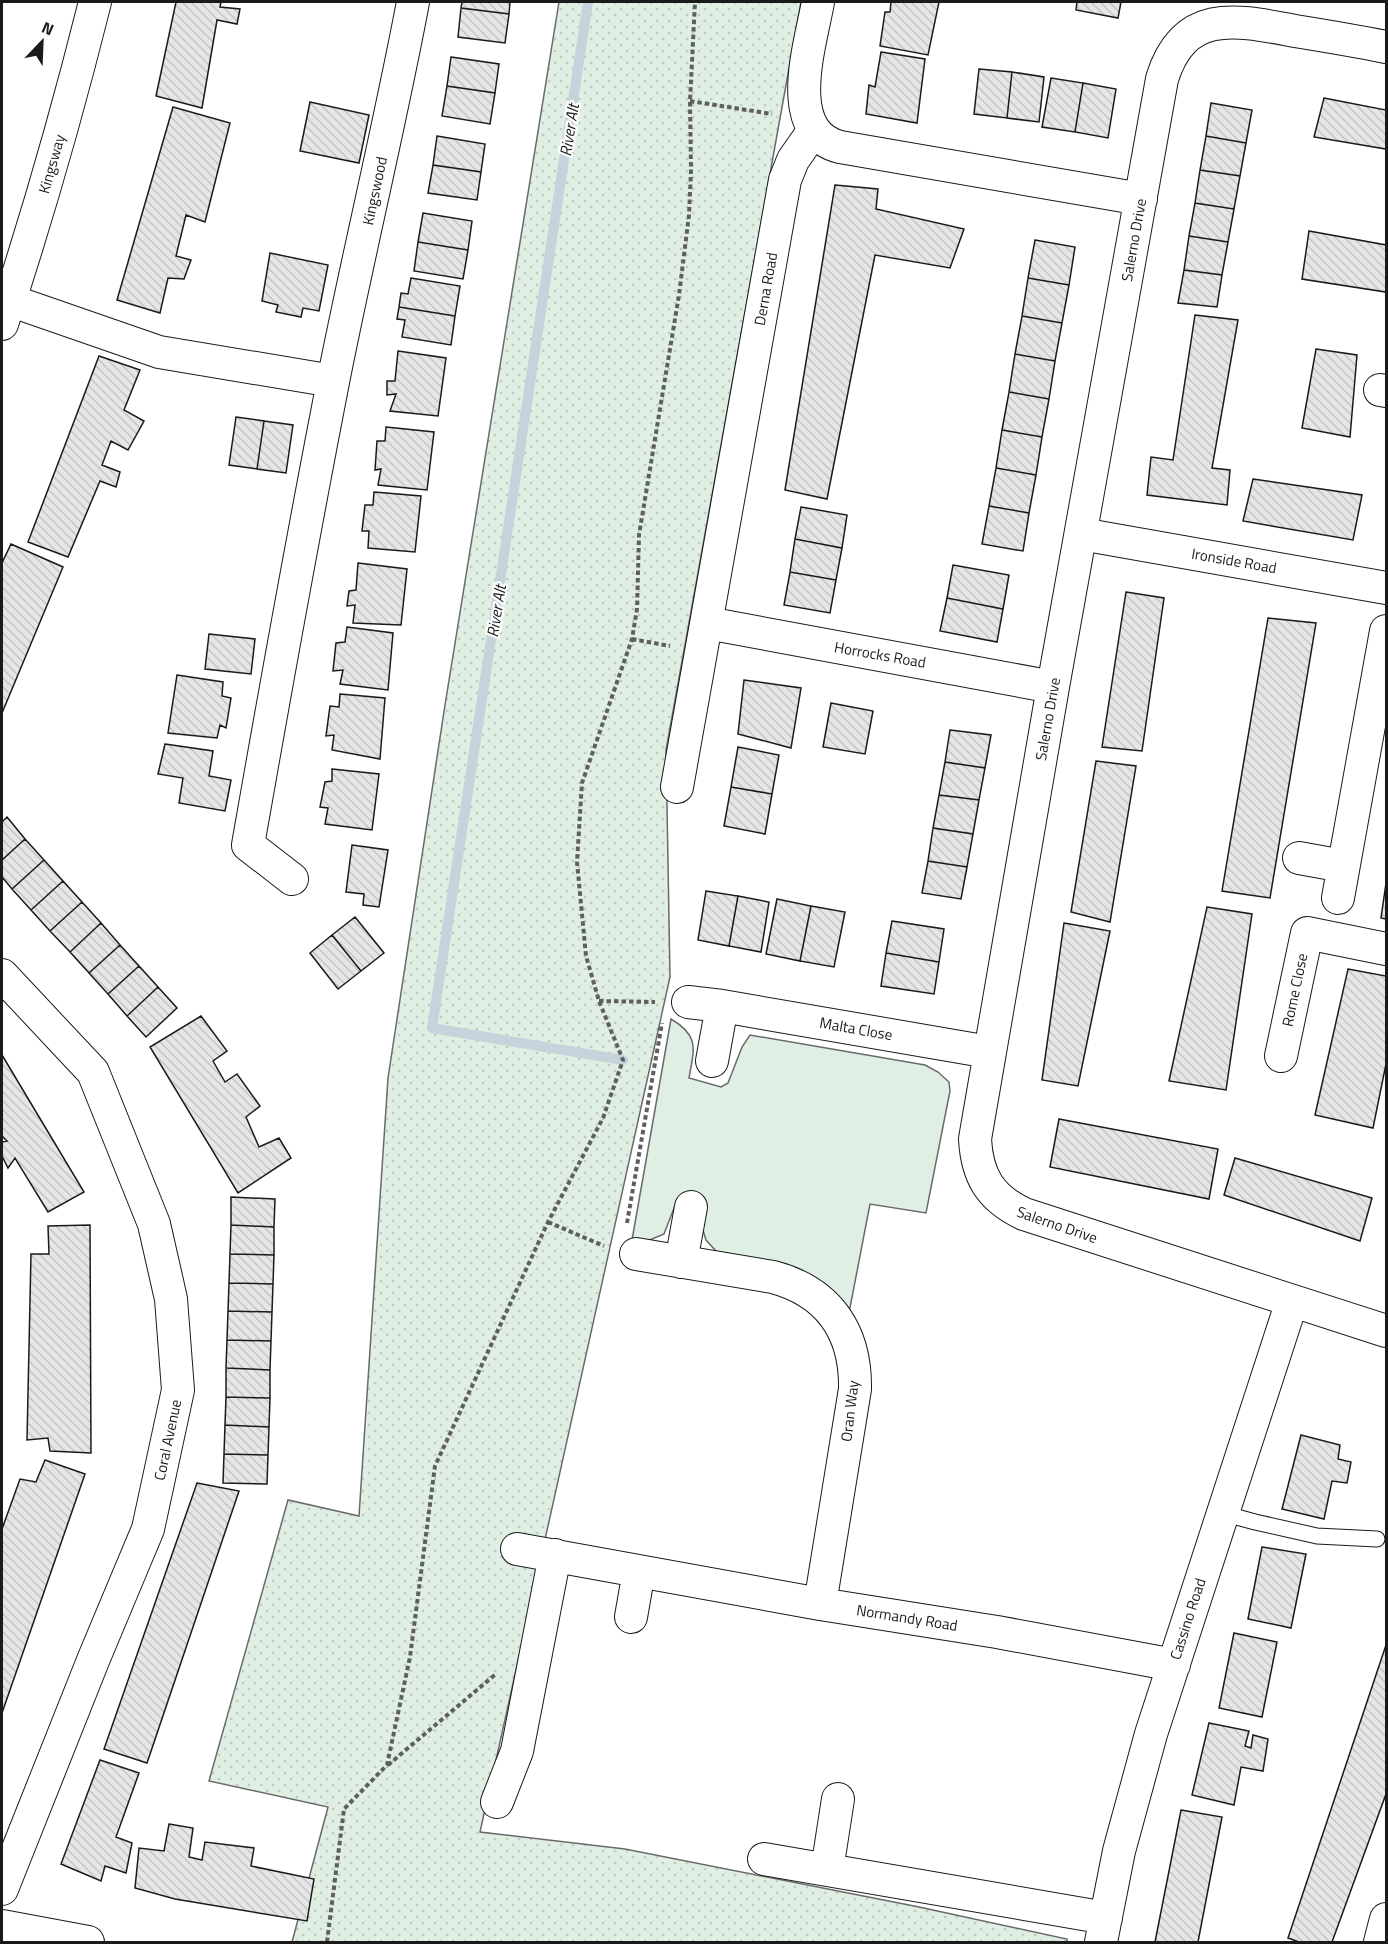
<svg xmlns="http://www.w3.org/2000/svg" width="1388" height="1944" font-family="'Titillium Web',sans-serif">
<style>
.grass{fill:#e0efe3;stroke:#6a6a6a;stroke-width:1.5}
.park{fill:url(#park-dots);stroke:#6a6a6a;stroke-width:1.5}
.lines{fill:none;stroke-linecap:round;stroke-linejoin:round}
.stream{stroke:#c6d2dc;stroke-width:10}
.building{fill:url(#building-back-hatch);stroke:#1a1a1a;stroke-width:1.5}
.lane-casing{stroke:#1a1a1a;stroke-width:17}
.street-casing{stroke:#1a1a1a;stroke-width:34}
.path{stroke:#5f5f5f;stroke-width:4;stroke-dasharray:4.5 3;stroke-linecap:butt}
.lane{stroke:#fff;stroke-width:15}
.street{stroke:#fff;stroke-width:32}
.labels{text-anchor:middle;stroke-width:4.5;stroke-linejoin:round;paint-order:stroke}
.street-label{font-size:15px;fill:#1a1a1a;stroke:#fff}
.water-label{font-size:16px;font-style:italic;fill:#1a1a1a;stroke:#fff}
</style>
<defs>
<pattern id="park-dots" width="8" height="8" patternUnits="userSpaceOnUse" patternTransform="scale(1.5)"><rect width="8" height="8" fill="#e0efe3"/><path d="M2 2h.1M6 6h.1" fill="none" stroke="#c0ccc2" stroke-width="1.8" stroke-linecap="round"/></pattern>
<pattern id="building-back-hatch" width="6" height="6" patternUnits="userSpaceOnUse" patternTransform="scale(1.5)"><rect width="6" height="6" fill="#e6e6e6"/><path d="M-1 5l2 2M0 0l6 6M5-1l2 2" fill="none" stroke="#c5c5c5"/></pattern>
</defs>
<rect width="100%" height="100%" fill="#fff"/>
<!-- grass -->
<path class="grass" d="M671,1019c29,17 23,30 18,59l32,9 7,-4 14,-36 8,-12 175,30 13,7 11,10 1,9 -24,122 -56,-9 -22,114 -107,-57 -25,-10 -10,-11 -4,-13 4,-22 -30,-2 -12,31 -19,8 -13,-2z"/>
<!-- park -->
<path class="park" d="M559,2h242l-135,748 4,227 -190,855 145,17 294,58 148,32v3h-775l36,-135 -119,-26 79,-281 71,16 29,-438 57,-373z"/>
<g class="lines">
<!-- stream -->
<path class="stream" d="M588,2l-156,1026 191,32"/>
</g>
<!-- building -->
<path class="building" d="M176,2h45l-1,5 20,2 -3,15 -20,-4 -15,88 -46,-12z
M462,2h48l-1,12 -48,-6z
M891,2h48l-11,53 -48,-9 5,-34h5z
M1077,2h44l-3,16 -42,-8z
M461,8l48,6 -4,29 -47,-6z
M881,52l44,7 -8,64 -51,-9 3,-29 6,2z
M451,57l48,7 -4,29 -48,-7z
M979,69l33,3 -5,46 -33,-4z
M1012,72l32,5 -5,45 -32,-4z
M1051,78l32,5 -8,49 -33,-5z
M1083,83l33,6 -8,49 -33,-6z
M447,86l48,7 -5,31 -48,-8z
M1324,98l62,12v39l-72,-12z
M310,102l59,13 -10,48 -59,-12z
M1211,103l41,7 -6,33 -40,-7z
M173,107l57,16 -25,99 -19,-7 -10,41 15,4 -7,19 -16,-1 -8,35 -43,-13z
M437,136l48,8 -4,28 -48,-7z
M1206,136l40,7 -6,33 -40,-6z
M433,165l48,7 -4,28 -49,-7z
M1200,170l40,6 -6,33 -39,-6z
M835,185l43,4 -2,20 88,20 -14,39 -75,-13 -48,244 -42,-9z
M1195,203l39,6 -6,33 -39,-6z
M423,213l49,8 -4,29 -50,-8z
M1309,231l77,14v47l-84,-13z
M1189,236l39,6 -6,33 -38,-5z
M1035,240l40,7 -6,38 -41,-7z
M418,242l50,8 -5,29 -49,-8z
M270,253l58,12 -9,46 -16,-3 -2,9 -25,-5 2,-7 -16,-4z
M1184,270l38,5 -5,32 -39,-4z
M411,278l49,8 -5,30 -56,-9 2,-14 7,1z
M1028,278l41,7 -7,38 -40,-7z
M399,307l56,9 -4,29 -49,-8 3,-17 -8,-1z
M1195,315l43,5 -26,148 18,2 -3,35 -80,-10 4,-38 22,3z
M1022,316l40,7 -7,38 -40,-7z
M1316,349l41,6 -7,82 -48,-9z
M398,351l48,7 -8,58 -48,-5 6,-17 -9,1v-14h8z
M1015,354l40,7 -6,38 -40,-7z
M99,356l41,14 -16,40 20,11 -16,29 -17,-9 -9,24 18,7 -4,15 -16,-6 -32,76 -40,-15z
M1009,392l40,7 -7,38 -40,-7z
M236,417l28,4 -7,48 -28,-4z
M264,421l29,4 -7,48 -29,-4z
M386,427l48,5 -7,58 -49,-5 3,-16 -6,1 2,-29h8z
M1002,430l40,7 -6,38 -40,-7z
M996,468l40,7 -7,38 -40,-7z
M1253,479l109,16 -9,45 -110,-19z
M374,492l47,4 -6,56 -47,-4 1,-17h-7l3,-26h8z
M989,506l40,7 -6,38 -41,-7z
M801,507l46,8 -5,33 -47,-9z
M795,539l47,9 -6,32 -46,-8z
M11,544l52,23 -61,146v-150z
M358,563l49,6 -6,56 -48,-2 2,-18 -8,1 2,-15 7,-1z
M953,565l56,10 -6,34 -56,-11z
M790,572l46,8 -6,33 -46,-8z
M1126,592l38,6 -22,153 -40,-4z
M947,598l56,11 -6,33 -57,-11z
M1268,618l48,5 -46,275 -48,-7z
M347,627l46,6 -5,57 -48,-6 3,-14 -10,1 3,-28 9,-1z
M209,634l46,5 -4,35 -46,-5z
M177,675l46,7 -1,14 9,2 -5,30 -6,-3 -3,13 -49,-5z
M744,680l57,8 -10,60 -53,-14z
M340,694l45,4 -5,61 -48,-9 2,-15 -8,1 4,-30 9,1z
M831,703l42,8 -8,43 -42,-7z
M950,730l41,5 -6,33 -40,-6z
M165,744l48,7 -4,25 22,4 -6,31 -46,-8 4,-25 -25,-4z
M738,747l41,8 -7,39 -41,-7z
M1096,761l40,5 -26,156 -39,-10z
M945,762l40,6 -6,32 -40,-5z
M332,769l47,5 -7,56 -47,-6 3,-16 -8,-1 5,-25 7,-1z
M731,787l41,7 -7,40 -41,-8z
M939,795l40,5 -6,34 -40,-6z
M7,817l18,22 -23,21v-38z
M933,828l40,6 -6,33 -39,-6z
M25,839l19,21 -32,29 -10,-12v-17z
M352,845l36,5 -9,57 -16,-2 1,-11 -18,-2z
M44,860l19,21 -32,29 -19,-21z
M928,861l39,6 -6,32 -39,-6z
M63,881l19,21 -32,29 -19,-21z
M1386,883v36l-5,-1z
M706,891l32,5 -9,50 -31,-6z
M738,896l31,6 -8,50 -32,-6z
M777,899l34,7 -11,55 -34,-7z
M82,902l19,21 -31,29 -20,-21z
M811,906l34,6 -11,55 -34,-6z
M1207,907l45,7 -26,176 -57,-9z
M355,917l29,36 -23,18 -29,-36z
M892,921l52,8 -5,33 -53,-9z
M101,923l19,22 -31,28 -19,-21z
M1064,923l46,8 -32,155 -36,-6z
M332,935l29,36 -23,18 -28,-36z
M120,945l19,21 -31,28 -19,-21z
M886,953l53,9 -5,32 -53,-8z
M139,966l19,21 -31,29 -19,-22z
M1348,969l38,7v88l-13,64 -58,-13z
M158,987l19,21 -31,29 -19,-21z
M201,1016l26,35 -14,10 12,21 12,-8 23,32 -14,11 13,30 20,-9 12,20 -53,35 -88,-146z
M2,1055l82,137 -36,20 -33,-54 -7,10 -6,-12v-14l5,-1 -5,-5z
M1059,1119l159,30 -9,50 -159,-32z
M1235,1158l137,40 -12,43 -136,-46z
M231,1197l44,2 -1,28 -43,-2z
M90,1225l1,228 -41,-2 -2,-13 -21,2 4,-186h18l-1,-28z
M231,1225l43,2v28l-44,-1z
M230,1254l44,1 -1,29 -44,-1z
M229,1283l44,1 -1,28 -44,-1z
M228,1311l44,1 -1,29 -44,-1z
M227,1340l44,1 -1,29 -44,-2z
M226,1368l44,2v28l-44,-1z
M226,1397l44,1 -1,29 -44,-2z
M225,1425l44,2 -1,28 -44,-1z
M1301,1435l39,10 -2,14 13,3 -4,21 -15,-2 -8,38 -42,-10z
M224,1454l44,1 -1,29 -44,-1z
M45,1460l40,14 -83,239v-184l18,-50 16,3z
M197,1483l42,8 -92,272 -43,-14z
M1262,1547l44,7 -15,74 -43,-9z
M1234,1633l43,9 -15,75 -43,-9z
M1386,1645v149l-54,148h-33l-11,-4z
M1209,1723l40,8 -4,15 6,2 2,-13 15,4 -5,32 -22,-4 -7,38 -42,-10z
M100,1760l39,13 -23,64 16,6 -6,30 -21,-7 -4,15 -40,-17z
M1181,1810l41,7 -24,125h-43z
M169,1824l24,4 -4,29 13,3 3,-18 49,6 -3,18 63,13 -7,42 -132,-22 -40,-11 4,-40 25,3z"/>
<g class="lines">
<!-- lane casing -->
<g class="lane-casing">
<path id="lane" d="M1222,1513l33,9 62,14 60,3"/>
</g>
<!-- street casing -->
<g class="street-casing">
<path id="street" d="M818,2c-7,41 -37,130 22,145l301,52
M1386,47c-30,-6 -60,-11 -91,-16 -58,-11 -111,-24 -133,48l-109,608 -78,452c2,37 15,59 49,75l362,117
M9,300l150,52 174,29
M2,324c35,-106 66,-214 93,-322
M1380,390l6,1
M1081,534l305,54
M707,623l346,64
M677,787l108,-607 8,-20 21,-30
M1299,858l44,8
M292,879l-44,-34c27,-154 55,-309 85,-463 25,-127 56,-253 80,-380
M1338,898l48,-267
M2,975l91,97 61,152 17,75 7,91 -30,139 -54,129 -92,231
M688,1002l34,4 267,46
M1281,1056l26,-123 79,16
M712,1061l10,-55
M636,1254l137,23c56,15 83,55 82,112l-35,215
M681,1262l10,-55
M517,1549l303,55 177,28 177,33
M631,1617l8,-46
M497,1802l20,-51 38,-196
M764,1859l342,59
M827,1870l11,-71
M2,1926l86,16
M1101,1942l18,-91 32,-117 141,-433
M1380,1942l6,-23"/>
</g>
<!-- path -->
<path class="path" d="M690,101l82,13
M632,639l38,7
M599,1001l56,1
M548,1222l56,24
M627,1223l35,-200
M388,1765l109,-92
M327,1942l17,-133 43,-44 23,-108 25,-191 113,-244 55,-104 20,-58 -24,-59 -13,-45 -9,-94 5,-79 50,-144 5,-30 2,-74 40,-240 10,-80 2,-44 -1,-70 5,-99"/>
<!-- lane -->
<use href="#lane" class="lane"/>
<!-- street -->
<use href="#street" class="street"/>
</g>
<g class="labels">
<!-- street labels -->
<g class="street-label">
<text transform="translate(52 164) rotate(-74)" y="5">Kingsway</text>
<text transform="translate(375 191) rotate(-78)" y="5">Kingswood</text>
<text transform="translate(1134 240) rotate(-80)" y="5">Salerno Drive</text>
<text transform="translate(766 289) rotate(-80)" y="5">Derna Road</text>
<text transform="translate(1234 561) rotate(10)" y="5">Ironside Road</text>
<text transform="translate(880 655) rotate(10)" y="5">Horrocks Road</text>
<text transform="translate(1048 719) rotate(-80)" y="5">Salerno Drive</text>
<text transform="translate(1295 990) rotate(-78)" y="5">Rome Close</text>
<text transform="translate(856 1029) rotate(10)" y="5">Malta Close</text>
<text transform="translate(1057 1225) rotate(19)" y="5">Salerno Drive</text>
<text transform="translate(850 1411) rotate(-83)" y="5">Oran Way</text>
<text transform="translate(168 1440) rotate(-78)" y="5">Coral Avenue</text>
<text transform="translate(907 1618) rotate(9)" y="5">Normandy Road</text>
<text transform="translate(1188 1619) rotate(-72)" y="5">Cassino Road</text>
</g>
<!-- water labels -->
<g class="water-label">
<text transform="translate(569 130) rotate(-81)" y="6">River Alt</text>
<text transform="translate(496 611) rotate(-81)" y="6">River Alt</text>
</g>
</g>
<!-- border -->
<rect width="1388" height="1944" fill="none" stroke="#1a1a1a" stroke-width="6"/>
<!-- north arrow -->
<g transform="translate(42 42) rotate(23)" stroke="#ffffff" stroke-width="4.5" paint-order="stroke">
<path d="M0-4.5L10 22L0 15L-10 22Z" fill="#1a1a1a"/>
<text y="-9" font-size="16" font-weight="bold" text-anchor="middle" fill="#1a1a1a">N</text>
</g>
</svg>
